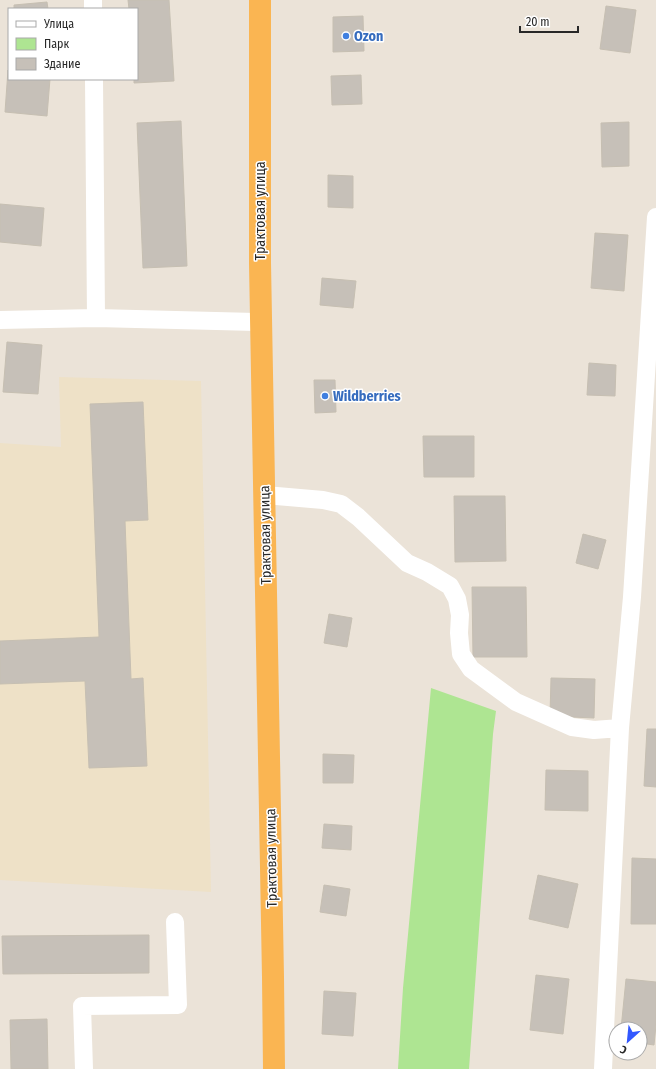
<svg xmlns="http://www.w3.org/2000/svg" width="656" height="1069" font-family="'Fira Sans Condensed',sans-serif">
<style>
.education{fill:#eee1c7}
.green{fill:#aee592}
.building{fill:#c6c0b8;stroke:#c6bfb2}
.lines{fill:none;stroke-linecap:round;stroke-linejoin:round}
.minor{stroke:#fff;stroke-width:18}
.trunk{stroke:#fab552;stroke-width:22}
.shop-dot{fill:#3f7fe0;stroke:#fff;stroke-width:1.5}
.labels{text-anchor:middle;stroke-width:3;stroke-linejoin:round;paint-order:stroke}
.shop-label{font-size:14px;font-weight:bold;fill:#366cbe;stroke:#fff;text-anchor:start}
.street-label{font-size:14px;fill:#282828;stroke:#fff}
</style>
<rect width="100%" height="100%" fill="#ebe3d8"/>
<!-- education -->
<path class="education" d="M59,377l142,4 10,511 -211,-12v-437l61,4z"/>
<!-- green -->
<path class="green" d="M431,688l65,23 -3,23 -24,335h-71l5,-81z"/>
<!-- building -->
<path class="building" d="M128,0h41l5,81 -40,2v-4h3v-70h-8z
M47,2l1,7h-34v-4z
M606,6l30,4 -6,43 -30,-4z
M363,16l1,35 -31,1v-35z
M8,70l1,9h41l-3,37 -42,-4z
M361,75l1,29 -30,1 -1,-29z
M181,121l6,145 -44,2 -6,-145z
M629,122v44l-27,1 -1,-44z
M328,175l25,1v32l-25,-1z
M0,204l44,4 -3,38 -41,-4z
M595,233l33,2 -4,56 -33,-3z
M322,278l34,3 -3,27 -33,-3z
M7,342l35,3 -4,49 -35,-2z
M589,363l27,2 -1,31 -28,-1z
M314,380h21l1,32 -21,1z
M143,402l5,118 -23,1 6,158 12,-1 4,88 -58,2 -4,-87 -85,3v-43l99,-4 -9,-233z
M423,436h51v41h-50z
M454,496h51l1,65 -51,1z
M583,534l23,6 -8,29 -22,-6z
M472,587h54l1,70h-54z
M329,614l23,4 -5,29 -23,-4z
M551,678l44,1 -1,39 -44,-2z
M647,729h9v58l-12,-1z
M323,754l31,1 -1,28h-30z
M546,770l42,1v40l-43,-1z
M324,824l28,2 -1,24 -29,-2z
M632,858l24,1v65h-25z
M538,875l40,9 -10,44 -39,-9z
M324,885l26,4 -4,27 -26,-4z
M149,935v38l-146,1 -1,-38z
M536,975l33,4 -6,55 -33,-4z
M626,979l30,3v43l-2,20 -14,-2v-14h-19z
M324,991l32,2 -3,43 -31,-2z
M47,1019l1,50h-37l-1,-49z"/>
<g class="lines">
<!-- minor -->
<path class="minor" d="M93,0v9
M94,79l2,239
M0,320l96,-2 165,4
M265,495l58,5 18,4 17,13 49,46 20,9 23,14 7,13 3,16 -1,18 2,21 10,15 45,33 56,25 22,3 26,-2
M84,1069l-2,-63 96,-1 -3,-83
M603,1069l17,-341 12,-131 24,-380"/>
<!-- trunk -->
<path class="trunk" d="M260,0v263l13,714 1,92"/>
</g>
<!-- markers -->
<g class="shop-dot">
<circle cx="346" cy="36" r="4"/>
<circle cx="325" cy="396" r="4"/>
</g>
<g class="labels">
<!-- shop labels -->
<g class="shop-label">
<text x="354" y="41">Ozon</text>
<text x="333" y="401">Wildberries</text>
</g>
<!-- street labels -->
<g class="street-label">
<text transform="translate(260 211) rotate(-90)" y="5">Трактовая улица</text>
<text transform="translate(265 535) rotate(-91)" y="5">Трактовая улица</text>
<text transform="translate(271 858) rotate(-91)" y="5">Трактовая улица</text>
</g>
</g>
<!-- legend -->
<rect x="8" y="8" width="130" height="72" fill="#ffffff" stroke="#a9a9a9"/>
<rect x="16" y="21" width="20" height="6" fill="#ffffff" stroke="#a9a9a9"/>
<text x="44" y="28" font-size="12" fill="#282828">Улица</text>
<rect x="16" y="38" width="20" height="12" fill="#aee592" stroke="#a9a9a9"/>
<text x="44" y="48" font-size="12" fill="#282828">Парк</text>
<rect x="16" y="58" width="20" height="12" fill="#c6c0b8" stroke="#a9a9a9"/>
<text x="44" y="68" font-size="12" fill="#282828">Здание</text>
<!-- north arrow -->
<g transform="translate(628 1041) rotate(207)"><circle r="19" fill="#ffffff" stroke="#a9a9a9"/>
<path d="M0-3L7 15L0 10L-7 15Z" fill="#3258ff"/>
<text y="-6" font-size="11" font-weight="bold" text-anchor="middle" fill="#282828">С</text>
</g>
<!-- scale -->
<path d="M520 26v6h58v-6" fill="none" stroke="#282828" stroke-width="2"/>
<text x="526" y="26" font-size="12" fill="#282828" stroke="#ffffff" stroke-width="3" paint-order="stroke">20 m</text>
</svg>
